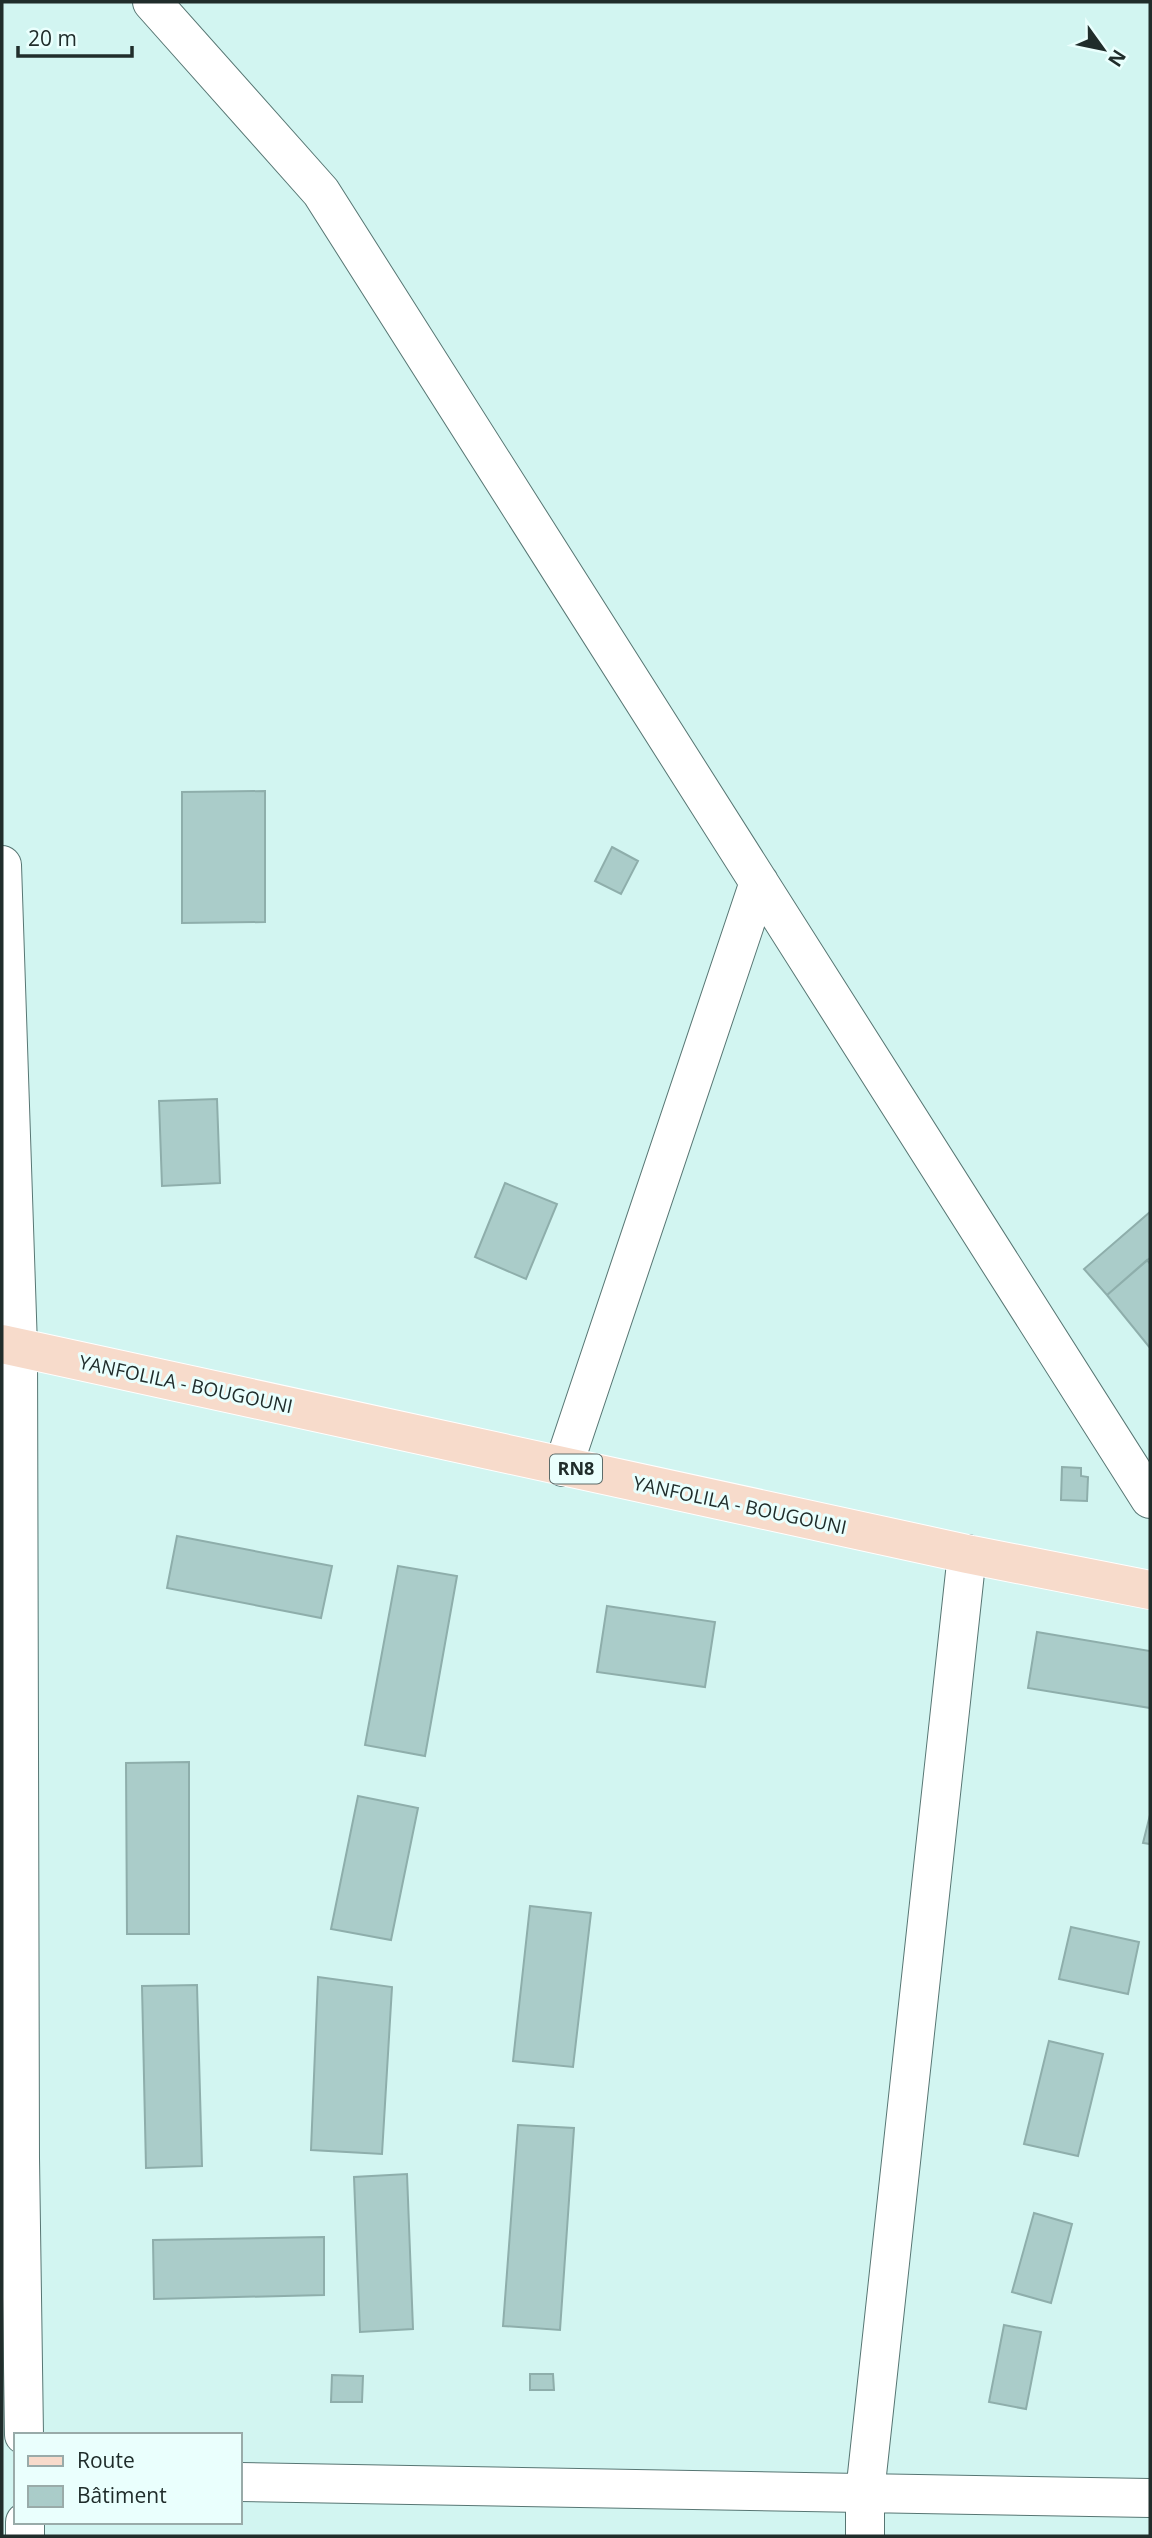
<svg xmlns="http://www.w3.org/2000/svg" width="1152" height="2538" font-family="'Open Sans',sans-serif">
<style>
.building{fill:#aaccc9;stroke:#8eaeab;stroke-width:2}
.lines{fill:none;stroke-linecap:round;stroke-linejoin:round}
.minor-casing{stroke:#577673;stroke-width:40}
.major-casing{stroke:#fff;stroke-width:40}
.minor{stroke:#fff;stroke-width:38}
.major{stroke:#f7dbcb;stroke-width:38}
.labels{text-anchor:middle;stroke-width:6;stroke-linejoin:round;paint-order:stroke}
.shield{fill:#eafffd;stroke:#5d6c6a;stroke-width:2}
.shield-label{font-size:18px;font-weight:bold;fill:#202d2b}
.street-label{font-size:19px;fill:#202d2b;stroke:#eafffd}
</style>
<rect width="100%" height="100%" fill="#d2f5f1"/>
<!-- building -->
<path class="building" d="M265,791v131l-83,1v-131z
M612,847l26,14 -17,33 -26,-13z
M217,1099l3,84 -58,3 -3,-85z
M505,1183l52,21 -31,75 -51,-22z
M1150,1212v46l-43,37 -23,-26z
M1147,1260l3,4v84l-43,-53z
M1062,1467l19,1v8l7,1 -1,24 -26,-1z
M177,1536l155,30 -11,52 -154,-30z
M398,1566l59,10 -32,180 -60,-11z
M607,1606l108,16 -10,65 -108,-15z
M1037,1632l113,19v57l-122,-20z
M189,1762v172h-62l-1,-171z
M358,1796l60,12 -27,132 -60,-11z
M1150,1815v29l-7,-1z
M530,1906l61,7 -18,154 -60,-6z
M1071,1927l68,15 -11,52 -69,-15z
M318,1977l74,10 -10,167 -71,-4z
M197,1985l5,181 -56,2 -4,-182z
M1049,2041l54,13 -25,102 -54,-12z
M518,2125l56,3 -14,202 -57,-4z
M407,2174l6,155 -53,3 -6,-155z
M1034,2213l38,11 -21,79 -39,-11z
M324,2237v58l-170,4 -1,-59z
M1004,2325l37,7 -15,77 -37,-7z
M530,2374h23l1,16h-24z
M332,2375l31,1 -1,26h-31z"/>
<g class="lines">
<!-- minor casing -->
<g class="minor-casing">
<path id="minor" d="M152,2l169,190 829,1307
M2,865l16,482 2,811 4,277
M563,1467l196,-585
M240,2482l910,16
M25,2522v14
M865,2536v-43l102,-939"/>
</g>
<!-- major casing -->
<g class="major-casing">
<path id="major" d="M2,1344l965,210 183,36"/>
</g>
<!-- minor -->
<use href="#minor" class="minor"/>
<!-- major -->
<use href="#major" class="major"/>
</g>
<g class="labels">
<!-- shield labels -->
<rect class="shield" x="550" y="1454.5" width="52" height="29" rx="5"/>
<g class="shield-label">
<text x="576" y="1475">RN8</text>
</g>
<!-- street labels -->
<g class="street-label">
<text transform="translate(186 1384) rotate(12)" y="7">YANFOLILA - BOUGOUNI</text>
<text transform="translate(740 1505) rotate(12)" y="7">YANFOLILA - BOUGOUNI</text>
</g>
</g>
<!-- border -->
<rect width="1152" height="2538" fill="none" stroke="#202d2b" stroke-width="7"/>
<!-- legend -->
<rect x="14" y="2433" width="228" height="91" fill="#eafffd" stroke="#99aba9" stroke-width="2"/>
<rect x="28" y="2456" width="35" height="10" fill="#f7dbcb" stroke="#99aba9" stroke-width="2"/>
<text x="77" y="2468" font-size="21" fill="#202d2b">Route</text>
<rect x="28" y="2486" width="35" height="21" fill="#aaccc9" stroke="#99aba9" stroke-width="2"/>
<text x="77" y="2503" font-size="21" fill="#202d2b">Bâtiment</text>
<!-- north arrow -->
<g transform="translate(1103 49) rotate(123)" stroke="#eafffd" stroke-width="5" paint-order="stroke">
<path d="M0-5L12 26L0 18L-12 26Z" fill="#202d2b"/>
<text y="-10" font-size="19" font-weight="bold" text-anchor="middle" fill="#202d2b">N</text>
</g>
<!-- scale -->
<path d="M18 46v10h114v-10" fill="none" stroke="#202d2b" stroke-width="3.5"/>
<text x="28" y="46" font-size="21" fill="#202d2b" stroke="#eafffd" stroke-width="5" paint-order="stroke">20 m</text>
</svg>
